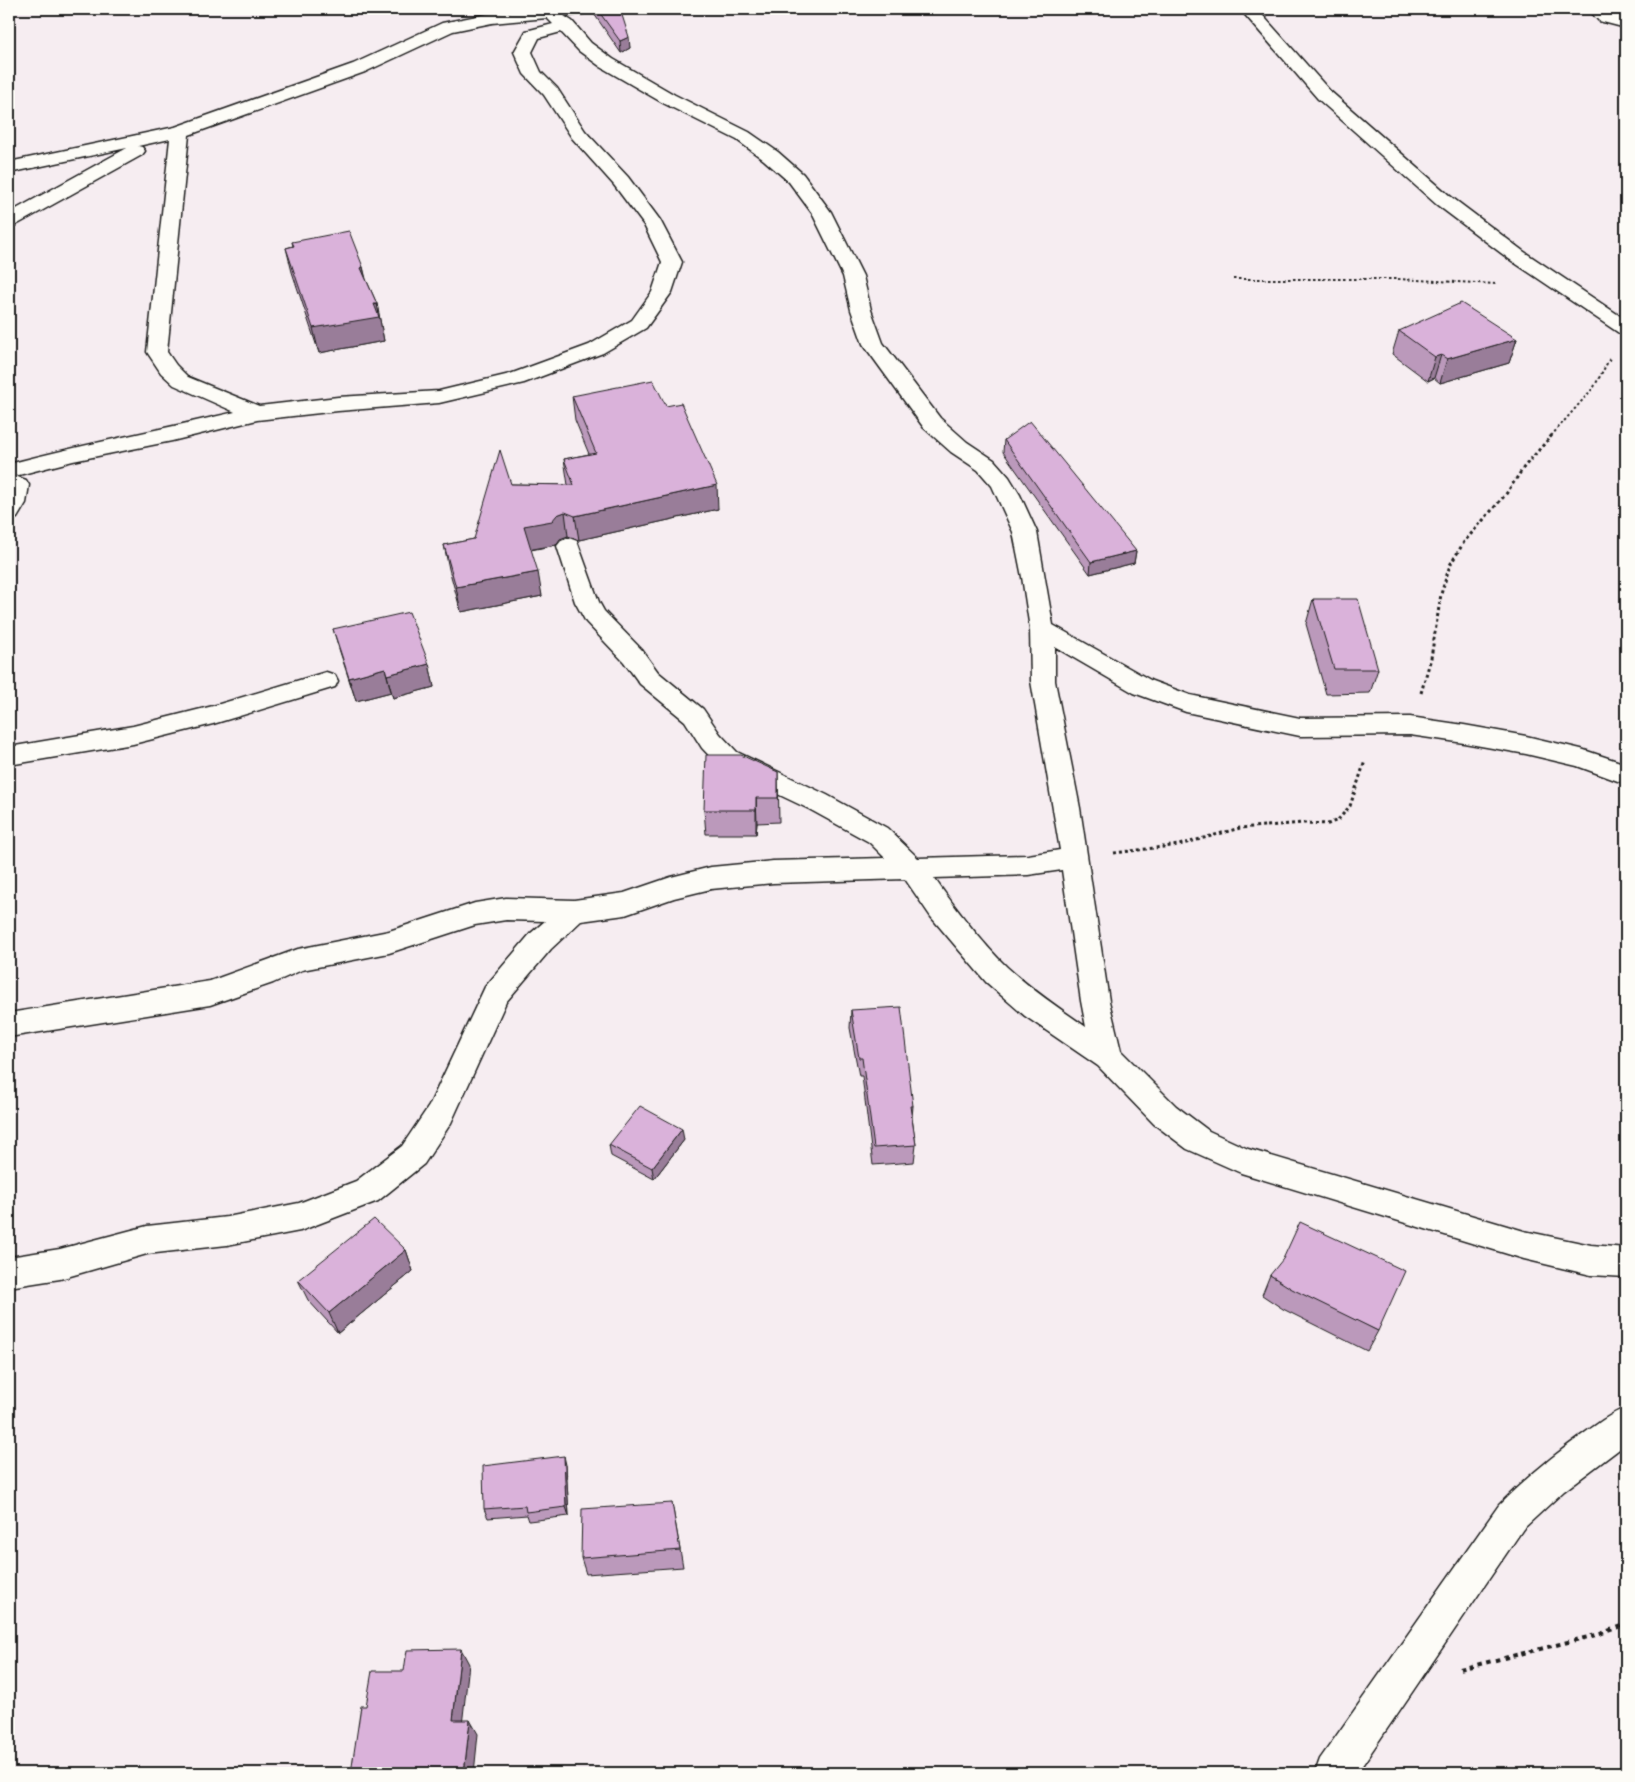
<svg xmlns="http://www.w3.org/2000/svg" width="1635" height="1782" viewBox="0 0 1635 1782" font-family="Kalam,sans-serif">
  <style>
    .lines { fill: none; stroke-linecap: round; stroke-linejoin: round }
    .street-casing { stroke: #1c1c1c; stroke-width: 3 }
    .path-far2 { stroke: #1c1c1c; stroke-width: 2; stroke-dasharray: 2.5 2.5; stroke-linecap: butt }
    .path-far1 { stroke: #1c1c1c; stroke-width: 3; stroke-dasharray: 3 3; stroke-linecap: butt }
    .path { stroke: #1c1c1c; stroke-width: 4; stroke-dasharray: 4.5 4.5; stroke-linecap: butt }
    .street { fill: #fdfcf7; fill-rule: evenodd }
    .wall { fill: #b9b; stroke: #1c1c1c }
    .shaded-wall { fill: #997d99; stroke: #1c1c1c }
    .building { fill: #dab2da; stroke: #1c1c1c }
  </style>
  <rect width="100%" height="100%" fill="#f6edf1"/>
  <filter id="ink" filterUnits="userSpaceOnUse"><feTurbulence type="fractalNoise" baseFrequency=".02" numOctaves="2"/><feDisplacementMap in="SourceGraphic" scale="10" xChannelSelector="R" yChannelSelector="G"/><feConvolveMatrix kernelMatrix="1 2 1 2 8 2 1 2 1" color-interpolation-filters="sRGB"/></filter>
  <g filter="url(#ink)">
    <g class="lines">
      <defs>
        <g id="street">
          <path d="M 535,9 L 591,9 L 589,13 L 564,16 L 572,21 L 591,43 L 613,59 L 675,95 L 749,132 L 778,152 L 803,174 L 831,212 L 863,276 L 871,310 L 883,343 L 940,418 L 967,442 L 994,460 L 1009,477 L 1020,495 L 1037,532 L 1053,625 L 1152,681 L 1190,695 L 1300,718 L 1410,717 L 1464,725 L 1526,736 L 1581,749 L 1626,764 L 1626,784 L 1577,766 L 1526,754 L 1464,743 L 1410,735 L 1300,736 L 1186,712 L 1134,693 L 1055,647 L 1055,681 L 1080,808 L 1109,1001 L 1121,1051 L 1176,1106 L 1209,1131 L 1248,1149 L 1524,1231 L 1591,1245 L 1626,1248 L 1626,1277 L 1591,1275 L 1524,1259 L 1241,1173 L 1187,1149 L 1154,1124 L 1098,1066 L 1025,1016 L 986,982 L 931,917 L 905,879 L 773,883 L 711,889 L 674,898 L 625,915 L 581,921 L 551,949 L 506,1002 L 451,1123 L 424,1164 L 378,1201 L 300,1231 L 227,1245 L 147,1254 L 60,1279 L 9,1287 L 9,1257 L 60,1249 L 147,1226 L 227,1217 L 299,1203 L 356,1181 L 402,1146 L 429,1106 L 485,987 L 531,933 L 545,921 L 506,920 L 475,925 L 389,953 L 302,970 L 273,983 L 210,1005 L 9,1037 L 9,1013 L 210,981 L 298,949 L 389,931 L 475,903 L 506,898 L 574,900 L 624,893 L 671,877 L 711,867 L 773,861 L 885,858 L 869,842 L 809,809 L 719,766 L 702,748 L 685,721 L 640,684 L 624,662 L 586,622 L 575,602 L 557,546 L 561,541 L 569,538 L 577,541 L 599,602 L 604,611 L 642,650 L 658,672 L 703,709 L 720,734 L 737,752 L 827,795 L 887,828 L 918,858 L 1028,855 L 1060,850 L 1031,681 L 1030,629 L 1022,577 L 1013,532 L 992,486 L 978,470 L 951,452 L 924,428 L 863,344 L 851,310 L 843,276 L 812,213 L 789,182 L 764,160 L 737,140 L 663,103 L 601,67 L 579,51 L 561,32 L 539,38 L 532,52 L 541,72 L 557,88 L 585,131 L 628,177 L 660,220 L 682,262 L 672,292 L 646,328 L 603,353 L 524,383 L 439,403 L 338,411 L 257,420 L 172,441 L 73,461 L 15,476 L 26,480 L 29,485 L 26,503 L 17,518 L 9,520 L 9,464 C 84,444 160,430 235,412 L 174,385 L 161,373 L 147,352 L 170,139 L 138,146 L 142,147 L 145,151 L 142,155 L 16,225 L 9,227 L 9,213 L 127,148 L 9,173 L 9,162 L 175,127 L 353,64 L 442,23 L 492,13 ZM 547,18 L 553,24 L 526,31 L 514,52 L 524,74 L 544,95 L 572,138 L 614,185 L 644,225 L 662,262 L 652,292 L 632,320 L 589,345 L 510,374 L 439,391 L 338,397 L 259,406 L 188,377 L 176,365 L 167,352 L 189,135 L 365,72 L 453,31 L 492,23 ZM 1062,870 L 1081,1001 L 1086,1027 C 1059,1008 1032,990 1007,967 C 982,943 954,906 934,878 L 1028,875 Z"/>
          <path d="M 1240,9 L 1257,9 L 1330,91 L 1450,196 L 1523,251 L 1626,320 L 1626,335 L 1619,333 L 1509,259 L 1436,204 L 1318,99 Z"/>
          <path d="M 1588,9 L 1606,9 L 1611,13 L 1626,18 L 1626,28 L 1599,21 Z"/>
          <path d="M 326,672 L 335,675 L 338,681 L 335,687 L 213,724 L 133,744 L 9,765 L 9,747 L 133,726 L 213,706 Z"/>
          <path d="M 1626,1408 L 1626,1444 L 1564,1491 L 1523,1529 L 1357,1773 L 1315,1773 L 1320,1759 L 1499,1505 C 1526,1478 1555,1454 1586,1432 C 1599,1423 1611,1413 1626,1408 Z"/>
        </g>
      </defs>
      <use href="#street" class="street-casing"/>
      <g class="path-far2">
        <path d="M 1233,279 L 1398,279 L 1497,284"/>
        <path d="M 1551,436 L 1594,387 L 1610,358"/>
      </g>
      <g class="path-far1">
        <path d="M 1421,693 L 1431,658 L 1441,594 L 1450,565 L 1464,542 L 1506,494 L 1524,467 L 1552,435"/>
        <path d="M 1114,853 L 1179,845 L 1240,828 L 1304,823 L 1328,824 L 1338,820 L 1350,806 L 1365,761"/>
      </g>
      <path class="path" d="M 1460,1669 L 1600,1634 L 1626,1624"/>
      <use href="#street" class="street"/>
    </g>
    <g class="wall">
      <path d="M 592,9 L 620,9 L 630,48 L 621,53 L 592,11 Z"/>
      <path d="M 292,242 L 363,267 L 366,279 L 377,304 L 384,341 L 319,353 L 292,272 L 286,248 L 293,246 Z"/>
      <path d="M 1399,331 L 1517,339 L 1509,363 L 1440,383 L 1434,378 L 1428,381 L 1392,354 Z"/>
      <path d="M 572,396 L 666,406 L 718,509 L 579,540 L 568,536 L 560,539 L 556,545 L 531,550 L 542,596 L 461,612 L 449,569 L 444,545 L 474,539 L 511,484 L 568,485 L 564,459 L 589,454 L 575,420 Z"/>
      <path d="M 1004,440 L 1136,551 L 1134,563 L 1090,574 L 1003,452 Z"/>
      <path d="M 1313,599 L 1378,669 L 1370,693 L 1326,694 L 1306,624 Z"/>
      <path d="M 333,629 L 429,664 L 434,687 L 393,698 L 391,692 L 356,701 L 340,652 Z"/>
      <path d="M 778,772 L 779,822 L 757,823 L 756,834 L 706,834 L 704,810 Z"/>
      <path d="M 851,1010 L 913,1106 L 912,1118 L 916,1145 L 914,1162 L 873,1165 L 862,1076 L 859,1076 L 850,1028 Z"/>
      <path d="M 684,1140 L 654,1179 L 611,1156 L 609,1145 Z"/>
      <path d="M 406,1250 L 413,1271 L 338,1333 L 308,1300 L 298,1280 Z"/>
      <path d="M 1270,1275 L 1378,1331 L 1367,1351 L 1283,1309 L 1262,1295 Z"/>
      <path d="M 566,1465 L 569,1516 L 529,1521 L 527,1515 L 488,1518 L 484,1509 Z"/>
      <path d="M 672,1503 L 683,1567 L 586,1574 L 581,1558 Z"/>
    </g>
    <g class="shaded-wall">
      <path d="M 629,37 L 630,48 L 621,53 L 620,41 Z"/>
      <path d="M 363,267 L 368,291 L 361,268 Z"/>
      <path d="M 377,304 L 384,341 L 319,353 L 313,328 Z"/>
      <path d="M 1517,339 L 1509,363 L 1440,383 L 1447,359 Z"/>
      <path d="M 1441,355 L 1434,378 L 1428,381 L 1435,357 Z"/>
      <path d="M 717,485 L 718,509 L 579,540 L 575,516 Z"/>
      <path d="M 565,512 L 568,536 L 560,539 L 556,545 L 528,550 L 524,526 Z"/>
      <path d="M 1136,551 L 1134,563 L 1090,574 L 1091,562 Z"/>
      <path d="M 538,572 L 542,596 L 461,612 L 456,587 Z"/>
      <path d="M 429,664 L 434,687 L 393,698 L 387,675 Z"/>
      <path d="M 385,668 L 391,692 L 356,701 L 349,678 Z"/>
      <path d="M 756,798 L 757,823 L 756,834 Z"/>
      <path d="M 682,1129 L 684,1140 L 654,1179 L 652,1168 Z"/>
      <path d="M 406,1250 L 413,1271 L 338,1333 L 329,1313 Z"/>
      <path d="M 564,1456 L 566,1465 L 569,1516 L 566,1507 Z"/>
      <path d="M 461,1649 L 469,1664 L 461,1734 L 453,1720 Z"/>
      <path d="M 470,1720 L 478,1734 L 474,1773 L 464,1773 Z"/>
    </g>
    <g class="building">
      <path d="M 597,9 L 620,9 L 629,37 L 620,41 Z"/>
      <path d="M 349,231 L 363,267 L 361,268 L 377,304 L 374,304 L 379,317 L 313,328 L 286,248 L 294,246 L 292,242 Z"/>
      <path d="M 1461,303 L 1517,339 L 1447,359 L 1441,355 L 1435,357 L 1399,331 Z"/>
      <path d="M 653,380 L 666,406 L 681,403 L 717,485 L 575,516 L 565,512 L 557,515 L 552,521 L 524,526 L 538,572 L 456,587 L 444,545 L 474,539 L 500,450 L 511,484 L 574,485 L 564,459 L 596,453 L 572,396 Z"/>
      <path d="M 1030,421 L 1136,551 L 1091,562 L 1004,440 Z"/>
      <path d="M 1313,599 L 1358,599 L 1378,669 L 1334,669 Z"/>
      <path d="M 409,612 L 429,664 L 387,675 L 385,668 L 349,678 L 333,629 Z"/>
      <path d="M 706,755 L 741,755 L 778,772 L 778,798 L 756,798 L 756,810 L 704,810 Z"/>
      <path d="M 901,1007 L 913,1106 L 910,1106 L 916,1145 L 874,1148 L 862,1058 L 859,1058 L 851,1010 Z"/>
      <path d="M 640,1106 L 682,1129 L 652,1168 L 609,1145 Z"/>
      <path d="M 374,1219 L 406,1250 L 329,1313 L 298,1280 Z"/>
      <path d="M 1300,1222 L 1405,1271 L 1378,1331 L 1292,1289 L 1270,1275 L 1283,1259 Z"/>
      <path d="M 564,1456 L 566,1507 L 526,1512 L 525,1506 L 484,1509 L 483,1466 Z"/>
      <path d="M 672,1503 L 680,1550 L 581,1558 L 582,1509 Z"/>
      <path d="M 461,1649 L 453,1720 L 470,1720 L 464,1773 L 351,1773 L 361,1706 L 366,1706 L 372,1671 L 404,1671 L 407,1650 Z"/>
    </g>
  </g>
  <rect width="1635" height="1782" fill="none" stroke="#fdfcf7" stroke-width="30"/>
  <rect x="15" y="15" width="1605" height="1752" fill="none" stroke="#1c1c1c" stroke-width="2" filter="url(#ink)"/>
</svg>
